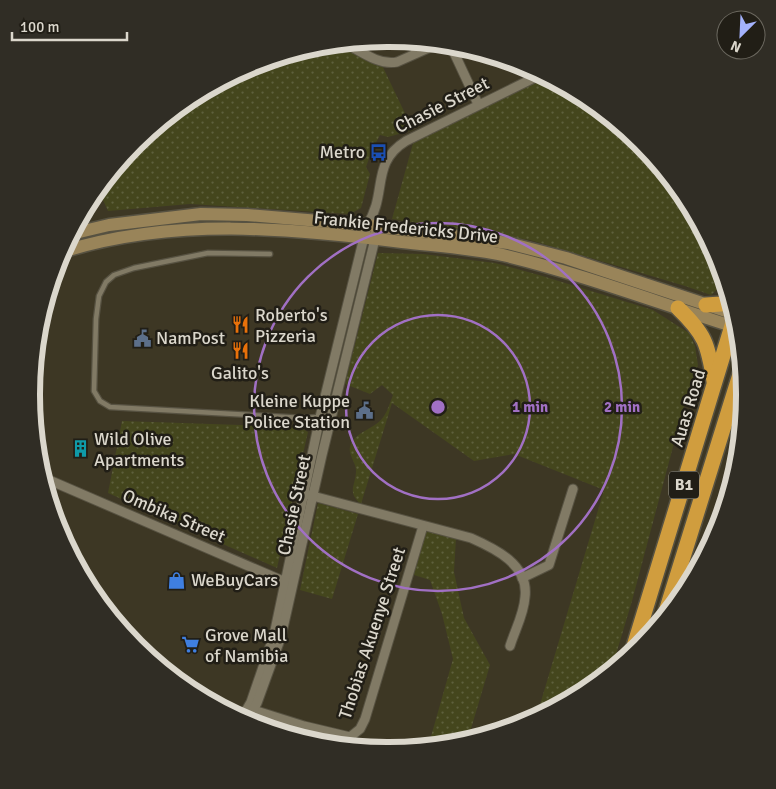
<svg xmlns="http://www.w3.org/2000/svg" width="776" height="789" viewBox="0 0 776 789" font-family="Signika,sans-serif">
  <style>
    .grass { fill: url(#grass-dots) }
    .lines { fill: none; stroke-linecap: round; stroke-linejoin: round }
    .lane-casing { stroke: #575242; stroke-width: 7 }
    .street-casing { stroke: #575242; stroke-width: 11 }
    .secondary-casing { stroke: #575242; stroke-width: 15 }
    .highway-casing { stroke: #575242; stroke-width: 18 }
    .lane { stroke: #817a65; stroke-width: 4.5 }
    .street { stroke: #817a65; stroke-width: 9 }
    .secondary { stroke: #998459; stroke-width: 12 }
    .highway { stroke: #d09d3e; stroke-width: 15 }
    .ring { fill: none; stroke: #a170c4; stroke-width: 2.5 }
    .labels { text-anchor: middle; dominant-baseline: central; stroke-width: 5; stroke-linejoin: round; paint-order: stroke }
    .shield { fill: #211e16; stroke: #a3a095; stroke-width: 1 }
    .shield-label { font-size: 16px; font-weight: bold; fill: #dbd7cc }
    .street-label { font-size: 18px; fill: #dbd7cc; stroke: #211e16 }
    .poi-label { font-size: 18px; fill: #dbd7cc; stroke: #211e16; text-anchor: start }
    .rim { fill: none; stroke: #dbd7cc; stroke-width: 6 }
    .centre { fill: #a170c4; stroke: #211e16; stroke-width: 2.5 }
    .ring-label { font-size: 15px; text-anchor: middle; font-weight: bold; fill: #a170c4; stroke: #211e16; stroke-width: 5; stroke-linejoin: round; paint-order: stroke }
  </style>
  <defs>
    <pattern id="grass-dots" width="8" height="8" patternUnits="userSpaceOnUse" patternTransform="scale(1.25)"><rect width="8" height="8" fill="#44461d"/><path d="M2 2h.1M6 6h.1" fill="none" stroke="#5e603d" stroke-width="1.8" stroke-linecap="round"/></pattern>
  </defs>
  <rect width="100%" height="100%" fill="#3d3724"/>
  <g class="grass">
    <path d="M 343,42 L 380,61 L 413,130 L 388,137 L 380,135 L 372,150 L 366,167 L 370,174 L 361,208 L 350,214 L 190,204 L 108,211 L 98,189 C 110,173 122,155 137,141 C 193,88 266,50 343,42 Z"/>
    <path d="M 542,74 L 586,98 L 640,142 L 685,197 L 718,258 L 725,282 L 711,295 L 685,286 L 530,240 L 392,219 L 415,136 Z"/>
    <path d="M 378,253 L 423,254 L 495,263 L 539,275 L 653,310 L 689,333 L 695,346 L 698,365 L 686,398 L 632,601 L 611,671 L 586,691 L 536,718 L 604,490 L 514,454 L 474,461 L 392,403 L 361,504 C 347,492 355,487 356,472 C 357,464 348,455 350,447 C 353,432 376,429 384,416 C 388,410 390,402 393,395 L 382,385 L 370,394 L 345,384 Z"/>
    <path d="M 122,421 L 299,427 L 308,432 L 277,568 L 108,493 Z"/>
    <path d="M 318,503 L 358,514 L 332,599 L 300,590 Z"/>
    <path d="M 426,531 L 456,538 L 454,572 L 464,618 L 490,665 L 467,742 L 457,744 L 428,747 L 453,659 L 442,614 L 430,580 L 411,574 Z"/>
  </g>
  <g class="lines">
    <defs>
      <g id="lane">
        <path d="M 409,40 L 415,54"/>
        <path d="M 357,41 L 363,51"/>
        <path d="M 270,254 L 208,253 L 134,268 L 114,275 L 106,282 L 99,296 L 96,319 L 94,391 L 100,401 L 110,407 L 304,418 L 320,417"/>
        <path d="M 98,601 L 100,600"/>
        <path d="M 315,731 L 320,737 L 322,745"/>
        <path d="M 350,737 L 356,748"/>
        <path d="M 300,739 L 304,726"/>
      </g>
      <g id="street">
        <path d="M 343,42 C 359,50 379,66 397,62 L 440,43"/>
        <path d="M 450,44 L 478,104"/>
        <path d="M 42,477 L 290,584"/>
        <path d="M 309,495 L 471,538 C 496,549 529,565 525,597 C 524,614 515,630 510,646"/>
        <path d="M 522,578 L 549,565 L 573,489"/>
        <path d="M 250,709 L 304,726 L 350,737 L 360,729 L 365,719 L 423,526"/>
        <path d="M 241,719 L 251,702 L 274,635 L 320,417 L 367,225 C 388,194 370,163 406,141 L 542,74"/>
        <path d="M 247,722 L 257,703 L 281,637 L 322,455 L 375,239 L 376,226 L 375,220"/>
      </g>
      <g id="secondary">
        <path d="M 71,234 L 109,225 L 201,214 L 247,215 L 367,225 L 508,243 L 566,258 L 735,314"/>
        <path d="M 62,252 C 174,217 288,228 402,242 C 437,246 473,248 507,256 C 585,275 661,304 738,328"/>
      </g>
      <g id="highway">
        <path d="M 706,305 L 721,304 L 730,299"/>
        <path d="M 678,308 C 705,334 708,344 714,381"/>
        <path d="M 664,618 L 742,368"/>
        <path d="M 632,653 L 735,316"/>
      </g>
    </defs>
    <use href="#lane" class="lane-casing"/>
    <use href="#street" class="street-casing"/>
    <use href="#secondary" class="secondary-casing"/>
    <use href="#highway" class="highway-casing"/>
    <use href="#lane" class="lane"/>
    <use href="#street" class="street"/>
    <use href="#secondary" class="secondary"/>
    <use href="#highway" class="highway"/>
  </g>
  <g class="ring">
    <circle cx="438" cy="407" r="92"/>
    <circle cx="438" cy="407" r="184"/>
  </g>
  <defs>
    <symbol id="bus-bare" viewBox="-9 -9 18 18"><path d="M-5-6H5V4H4V6H2V4H-2V6H-4V4H-5ZM-3.5-4V0h7V-4ZM-3.5 1.2v1.5H-2V1.2ZM2 1.2v1.5H3.5V1.2Z" fill="#1a4fb4" stroke="#211e16" stroke-width="2.5" paint-order="stroke"/></symbol>
    <symbol id="restaurant-bare" viewBox="-9 -9 18 18"><path d="M-5-6h1v4h1v-4h1v4h1v-4h1v5L-1.5 .5V6h-2V.5L-5-1ZM5-6V6H3V1.5H1.5Q1.5-4 5-6Z" fill="#e8710a" stroke="#211e16" stroke-width="2.5" paint-order="stroke"/></symbol>
    <symbol id="civic-bare" viewBox="-9 -9 18 18"><path d="M-.6-6.5H3V-4.5H.6V-3L4-1V1h2V6H-6V1h2V-1L-.6-3ZM-1.2 2.5V6h2.4V2.5Z" fill="#5c6f8a" stroke="#211e16" stroke-width="2.5" paint-order="stroke"/></symbol>
    <symbol id="building-bare" viewBox="-9 -9 18 18"><path d="M-4-6H4V6H1V3H-1V6H-4ZM-2.5-4.3h1.7v1.8h-1.7ZM.8-4.3h1.7v1.8H.8ZM-2.5-1h1.7V.8h-1.7ZM.8-1h1.7V.8H.8Z" fill="#0f9aa8" stroke="#211e16" stroke-width="2.5" paint-order="stroke"/></symbol>
    <symbol id="shop-bare" viewBox="-9 -9 18 18"><path d="M-5-2.5h2.3a2.7 3.5 0 0 1 5.4 0H5L5.5 6h-11ZM-1.5-2.5h3a1.5 2.3 0 0 0-3 0Z" fill="#3f7fe0" stroke="#211e16" stroke-width="2.5" paint-order="stroke"/></symbol>
    <symbol id="supermarket-bare" viewBox="-9 -9 18 18"><path d="M-6-5.5h2.5l.6 2H6L4.5 2H-2.5L-4.4-4H-6ZM-1.5 3.2a1.3 1.3 0 1 0 .1 0ZM3 3.2a1.3 1.3 0 1 0 .1 0Z" fill="#3f7fe0" stroke="#211e16" stroke-width="2.5" paint-order="stroke"/></symbol>
  </defs>
  <g fill-rule="evenodd">
    <use href="#bus-bare" x="366" y="140" width="25" height="25"/>
    <use href="#restaurant-bare" x="228" y="312" width="25" height="25"/>
    <use href="#civic-bare" x="130" y="326" width="25" height="25"/>
    <use href="#restaurant-bare" x="228" y="338" width="25" height="25"/>
    <use href="#civic-bare" x="352" y="398" width="25" height="25"/>
    <use href="#building-bare" x="68" y="436" width="25" height="25"/>
    <use href="#shop-bare" x="164" y="568" width="25" height="25"/>
    <use href="#supermarket-bare" x="178" y="632" width="25" height="25"/>
  </g>
  <g class="labels">
    <rect class="shield" x="669" y="471.5" width="30" height="27" rx="4"/>
    <g class="shield-label">
      <text x="684" y="485">B1</text>
    </g>
    <g class="street-label">
      <text transform="translate(442 105) rotate(-27)">Chasie Street</text>
      <text transform="translate(406 227) rotate(6)">Frankie Fredericks Drive</text>
      <text transform="translate(688 408) rotate(-73)">Auas Road</text>
      <text transform="translate(294 505) rotate(-78)">Chasie Street</text>
      <text transform="translate(174 516) rotate(23)">Ombika Street</text>
      <text transform="translate(372 633) rotate(-72)">Thobias Akuenye Street</text>
    </g>
    <g class="poi-label">
      <text x="365" y="152" text-anchor="end">Metro</text>
      <text x="255" y="315">Roberto's<tspan x="255" dy="21">Pizzeria</tspan></text>
      <text x="156" y="338">NamPost</text>
      <text x="240" y="373" text-anchor="middle">Galito's</text>
      <text x="350" y="401" text-anchor="end">Kleine Kuppe<tspan x="350" dy="21">Police Station</tspan></text>
      <text x="94" y="439">Wild Olive<tspan x="94" dy="21">Apartments</tspan></text>
      <text x="191" y="580">WeBuyCars</text>
      <text x="205" y="635">Grove Mall<tspan x="205" dy="21">of Namibia</tspan></text>
    </g>
  </g>
  <path d="M0 0H776V789H0ZM387 47H389A347 347 0 0 1 736 394V395A347 347 0 0 1 389 742H387A347 347 0 0 1 40 395V394A347 347 0 0 1 387 47Z" fill="#302d25" fill-rule="evenodd"/>
  <path class="rim" d="M387 47H389A347 347 0 0 1 736 394V395A347 347 0 0 1 389 742H387A347 347 0 0 1 40 395V394A347 347 0 0 1 387 47Z"/>
  <circle cx="438" cy="407" r="8" class="centre"/>
  <g class="ring-label">
    <text x="530" y="412">1 min</text>
    <text x="622" y="412">2 min</text>
  </g>
  <g transform="translate(741 35) rotate(204)"><circle r="24" fill="#211e16" stroke="#6b685f"/>
  <path d="M0-4L9 19L0 12L-9 19Z" fill="#a4b2fc"/>
  <text y="-8" font-size="14" font-weight="bold" text-anchor="middle" fill="#dbd7cc">N</text>
  </g>
  <path d="M12 32v8h115v-8" fill="none" stroke="#dbd7cc" stroke-width="2.5"/>
  <text x="20" y="32" font-size="15" fill="#dbd7cc" stroke="#211e16" stroke-width="4" paint-order="stroke">100 m</text>
</svg>
